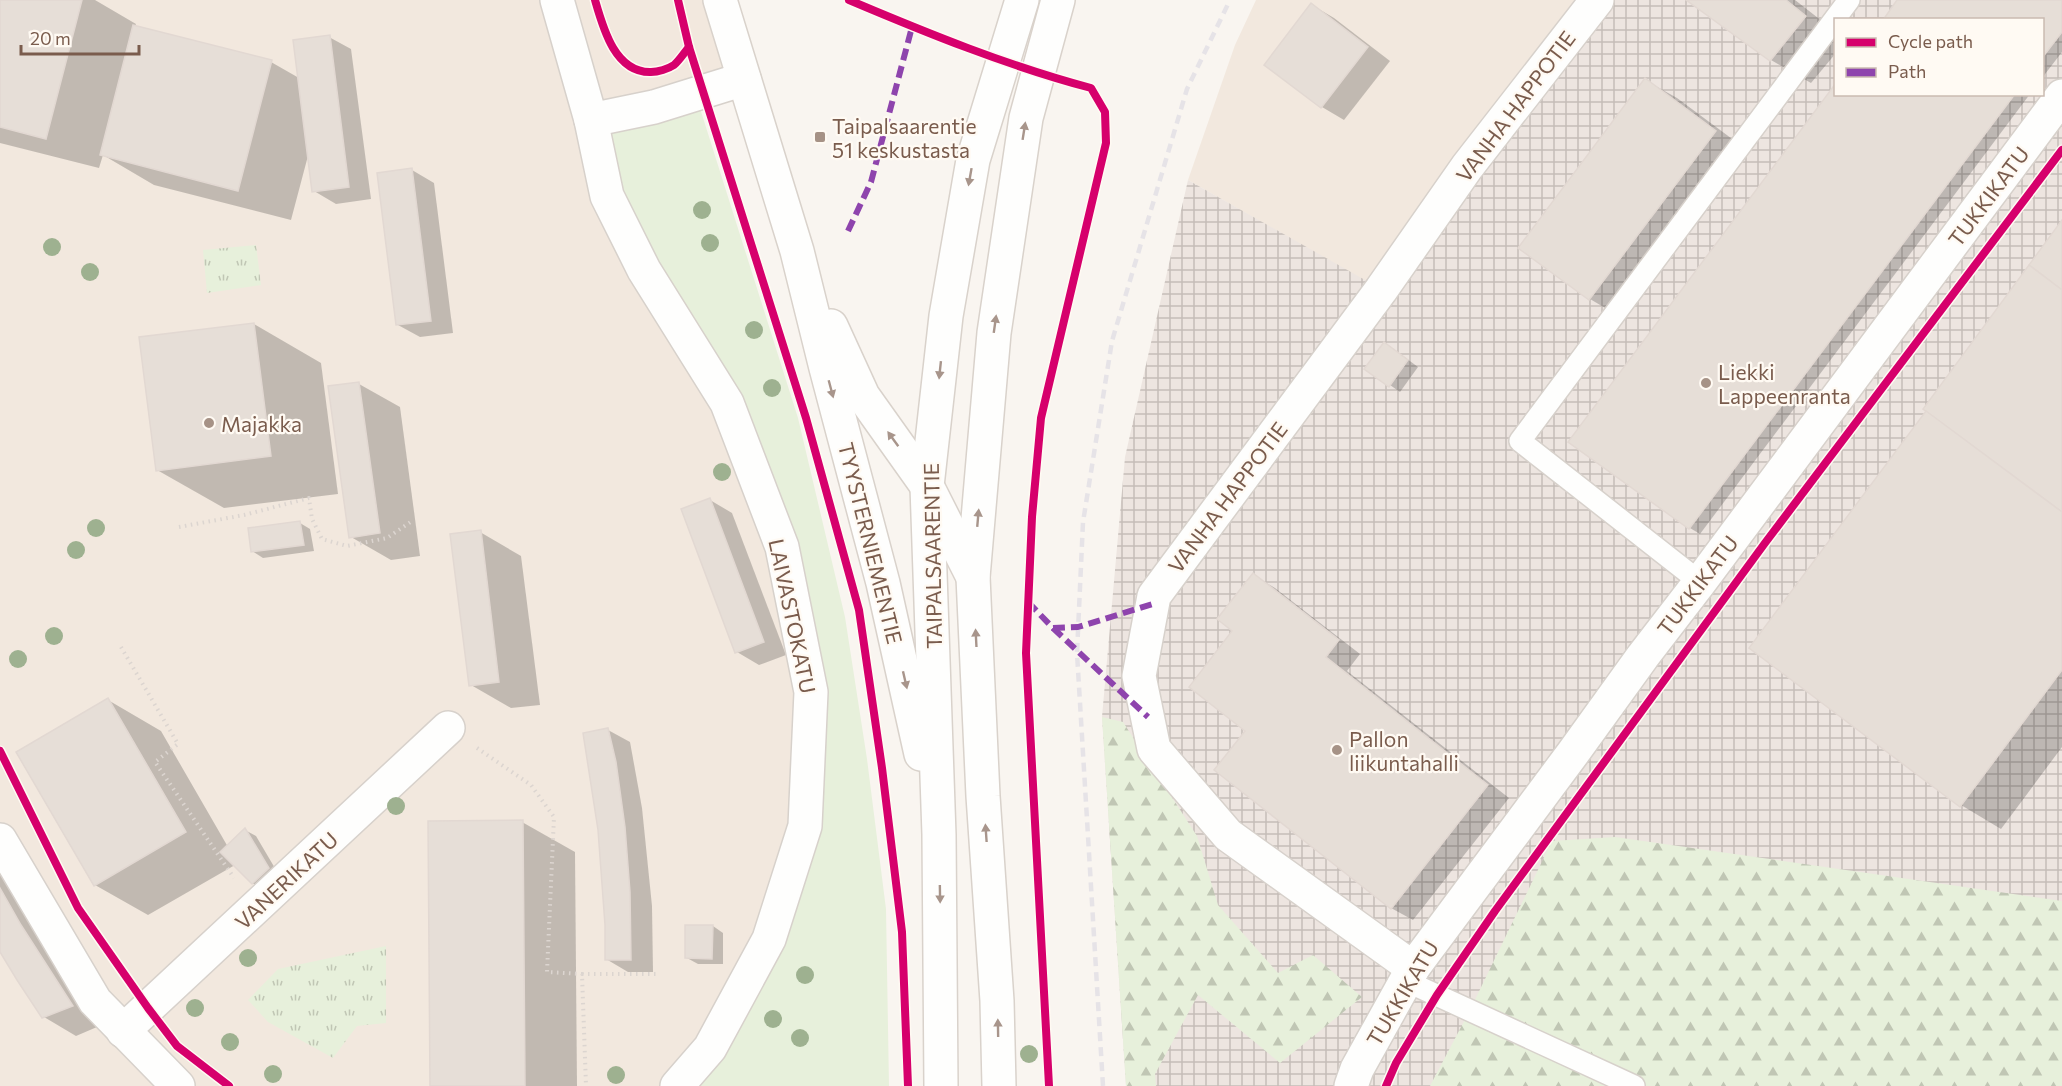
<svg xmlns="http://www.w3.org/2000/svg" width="2062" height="1086" viewBox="0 0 2062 1086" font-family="Commissioner,sans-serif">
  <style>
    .residential { fill: #f2e8de }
    .industrial { fill: url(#industrial-grid); fill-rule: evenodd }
    .green { fill: #e7f0db }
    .forest { fill: url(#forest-firs) }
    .park { fill: url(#park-tufts) }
    .shadow { fill: #0003 }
    .building { fill: #e6ded7; stroke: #e2d8d2; stroke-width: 1.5 }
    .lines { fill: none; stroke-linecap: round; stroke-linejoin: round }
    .lane-casing { stroke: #d7d1cb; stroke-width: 24 }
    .street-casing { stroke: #d7d1cb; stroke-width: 36 }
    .secondary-casing { stroke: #d9d2cb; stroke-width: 36 }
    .path { stroke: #dcd5d0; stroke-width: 4; stroke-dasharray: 1.5 4.5; stroke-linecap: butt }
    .lane { stroke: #fefefd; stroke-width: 21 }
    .street { stroke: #fefefd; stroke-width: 33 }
    .secondary { stroke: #fefefd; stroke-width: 33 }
    .rail { stroke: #e6e3e7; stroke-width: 4.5; stroke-dasharray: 9 6; stroke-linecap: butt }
    .quiet { stroke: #8e44ad; stroke-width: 6; stroke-dasharray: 12 6; stroke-linecap: butt }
    .cycleway-casing { stroke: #fffaf3; stroke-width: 11 }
    .cycleway { stroke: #d6006c; stroke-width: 8 }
    .tree { fill: #9eb190 }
    .oneway { fill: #a8958b }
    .poi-dot { fill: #a69286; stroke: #fffaf3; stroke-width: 2 }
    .labels { text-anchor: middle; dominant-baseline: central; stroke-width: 4.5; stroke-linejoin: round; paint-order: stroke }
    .street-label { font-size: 21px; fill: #7a5c4d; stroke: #fffaf3 }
    .poi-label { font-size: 21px; fill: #7a5c4d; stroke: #fffaf3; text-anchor: start }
  </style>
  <defs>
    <pattern id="industrial-grid" width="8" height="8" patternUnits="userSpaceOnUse" patternTransform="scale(1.5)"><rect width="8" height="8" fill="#ede5e0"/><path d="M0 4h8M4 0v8" fill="none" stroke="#c5bdb8"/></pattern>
    <pattern id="forest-firs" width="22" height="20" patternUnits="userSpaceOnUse" patternTransform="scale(1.5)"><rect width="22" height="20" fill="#e7f0db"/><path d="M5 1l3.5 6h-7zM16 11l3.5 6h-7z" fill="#c0c6b4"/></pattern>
    <pattern id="park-tufts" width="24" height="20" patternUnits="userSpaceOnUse" patternTransform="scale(1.5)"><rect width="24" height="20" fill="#e7f0db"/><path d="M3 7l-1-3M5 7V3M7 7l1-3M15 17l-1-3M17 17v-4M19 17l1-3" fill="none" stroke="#c0c6b4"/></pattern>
  </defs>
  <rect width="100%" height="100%" fill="#f9f5f0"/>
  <g class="residential">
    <path d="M 0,0 L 720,0 L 744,79 L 698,102 L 790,542 L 816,823 L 689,1086 L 0,1086 Z"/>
    <path d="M 1256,0 L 1597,0 L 1381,290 L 1188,180 L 1235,45 Z"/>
  </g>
  <path class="industrial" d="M 1597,0 L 2062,0 L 2062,1086 L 1126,1086 L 1102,717 L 1125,457 L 1188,180 L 1381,289 ZM 1836,20 L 2042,20 L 2042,94 L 1836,94 Z"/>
  <path class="green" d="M 698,102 L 798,418 L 845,617 L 867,759 L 886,909 L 889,1086 L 689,1086 L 816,823 L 790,542 L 615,192 L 599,125 Z"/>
  <g class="forest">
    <path d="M 1102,717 L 1123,722 L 1197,836 L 1218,905 L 1278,973 L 1313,955 L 1362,997 L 1280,1063 L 1198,995 L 1155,1074 L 1156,1086 L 1126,1086 Z"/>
    <path d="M 1615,837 L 2062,901 L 2062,1086 L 1430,1086 L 1470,1010 L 1552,841 Z"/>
  </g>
  <g class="park">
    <path d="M 256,245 L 261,285 L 207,293 L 203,250 Z"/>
    <path d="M 386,946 L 386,1023 L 357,1026 L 333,1058 L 268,1022 L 248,1000 L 278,969 Z"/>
  </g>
  <g class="shadow">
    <path d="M 0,0 L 95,0 L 136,24 L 135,27 L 271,62 L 299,78 L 329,37 L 351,49 L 371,199 L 336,204 L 314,191 L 309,152 L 291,220 L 154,185 L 103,155 L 99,168 L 0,143 Z"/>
    <path d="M 1689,0 L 1795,0 L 1836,32 L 1836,53 L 1811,83 L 1771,60 Z"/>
    <path d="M 1899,0 L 2062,0 L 2062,52 L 2042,78 L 2042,20 Z"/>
    <path d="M 1312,5 L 1334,18 L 1390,61 L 1344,120 L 1322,107 L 1266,64 Z"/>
    <path d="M 1645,80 L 1677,98 L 1747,150 L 1622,318 L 1590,299 L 1520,247 Z"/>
    <path d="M 1836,94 L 2030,94 L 1700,534 L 1690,528 Z"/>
    <path d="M 412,170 L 434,183 L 453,333 L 420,337 L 398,325 Z"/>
    <path d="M 2062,223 L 2062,747 L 2001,829 L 1961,805 L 1928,411 Z"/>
    <path d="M 254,324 L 321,363 L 338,494 L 224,508 L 157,470 Z"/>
    <path d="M 1395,350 L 1418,367 L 1400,392 L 1390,385 Z"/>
    <path d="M 359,384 L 400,407 L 420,556 L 391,560 L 351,537 Z"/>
    <path d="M 710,500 L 732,513 L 786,655 L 759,665 L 737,652 Z"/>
    <path d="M 300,523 L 310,529 L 314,551 L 263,558 L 252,551 Z"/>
    <path d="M 480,532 L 521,556 L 540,705 L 511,708 L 471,685 Z"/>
    <path d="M 1253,575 L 1275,588 L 1360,654 L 1347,671 L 1509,798 L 1413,920 L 1391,908 L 1248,730 L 1234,631 Z"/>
    <path d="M 108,700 L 161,731 L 228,847 L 245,830 L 256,836 L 279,875 L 263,889 L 252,883 L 235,865 L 148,915 L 95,885 Z"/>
    <path d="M 608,730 L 630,742 L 642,808 L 652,906 L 653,972 L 628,972 L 606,959 Z"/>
    <path d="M 522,822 L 575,852 L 577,1086 L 432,1086 Z"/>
    <path d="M 0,845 L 104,1024 L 76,1036 L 44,1017 L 0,947 Z"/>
    <path d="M 713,926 L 723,933 L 723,964 L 698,964 L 687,958 Z"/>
  </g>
  <g class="building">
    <path d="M 0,0 L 82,0 L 46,139 L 0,127 Z"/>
    <path d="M 1686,0 L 1786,0 L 1806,16 L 1770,61 Z"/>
    <path d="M 1897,0 L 2062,0 L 2062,32 L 2042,58 L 2042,20 L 1883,20 Z"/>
    <path d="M 1311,3 L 1368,47 L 1321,108 L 1264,65 Z"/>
    <path d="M 133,25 L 272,60 L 238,191 L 100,155 Z"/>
    <path d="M 330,35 L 349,187 L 312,192 L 293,40 Z"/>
    <path d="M 1645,78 L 1716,131 L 1589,300 L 1518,248 Z"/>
    <path d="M 1836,83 L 1836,94 L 2015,94 L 1689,529 L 1568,442 Z"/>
    <path d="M 412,168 L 431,321 L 396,325 L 377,173 Z"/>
    <path d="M 2062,220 L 2062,290 L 2029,265 Z"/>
    <path d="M 2029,265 L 2062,290 L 2062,512 L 1923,409 Z"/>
    <path d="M 254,323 L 271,456 L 156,471 L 139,337 Z"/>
    <path d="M 1384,342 L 1408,360 L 1389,387 L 1364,369 Z"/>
    <path d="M 359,382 L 380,533 L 349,538 L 328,386 Z"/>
    <path d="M 1926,411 L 2062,512 L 2062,670 L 1960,807 L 1749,648 Z"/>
    <path d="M 710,498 L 764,642 L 735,653 L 681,509 Z"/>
    <path d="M 300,521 L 304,545 L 251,552 L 248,528 Z"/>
    <path d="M 481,530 L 499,682 L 469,686 L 450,534 Z"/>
    <path d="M 1253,573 L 1339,640 L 1326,657 L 1488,785 L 1391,909 L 1214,770 L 1245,731 L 1189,687 L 1232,631 L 1217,619 Z"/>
    <path d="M 108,698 L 186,832 L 94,886 L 16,752 Z"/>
    <path d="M 608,728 L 616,762 L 625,827 L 630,892 L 631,960 L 605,960 L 605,925 L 598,830 L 583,733 Z"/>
    <path d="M 523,820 L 525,1086 L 430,1086 L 428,821 Z"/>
    <path d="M 245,828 L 269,868 L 252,884 L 220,852 Z"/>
    <path d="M 0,888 L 21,925 L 73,1006 L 42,1018 L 17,980 L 0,952 Z"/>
    <path d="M 685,925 L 713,925 L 712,959 L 685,958 Z"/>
  </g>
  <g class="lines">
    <defs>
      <g id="lane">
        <path d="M 1700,582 L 1520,441 L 1849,0"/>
        <path d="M 1406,981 L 1634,1086"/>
      </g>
      <g id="street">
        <path d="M 557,0 L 591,120 L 654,107 L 744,79"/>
        <path d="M 591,120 L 607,196 L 644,270 L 727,403 L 782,547 L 811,692 L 805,826 L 769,939 L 710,1048 L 677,1086"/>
        <path d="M 0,840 L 95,1001 L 178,1086"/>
        <path d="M 1413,968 L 1228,835 L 1154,749 L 1139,676 L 1154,596 L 1381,290 L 1467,167 L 1597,0"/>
        <path d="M 123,1031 L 448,728"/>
        <path d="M 1351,1086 L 1357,1069 L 1413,968 L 1573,753 L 1643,656 L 1700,582 L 2062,96"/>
      </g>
      <g id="secondary">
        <path d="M 720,0 L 797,251 L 826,368 L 883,583 L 921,754"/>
        <path d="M 831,326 L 863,396 L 927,486 L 973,577"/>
        <path d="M 941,1086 L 939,835 L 927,486 L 946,316 L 973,160 L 1022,0"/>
        <path d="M 999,1086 L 997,1001 L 983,796 L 973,577 L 994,333 L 1026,118 L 1058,0"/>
      </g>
    </defs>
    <use href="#lane" class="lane-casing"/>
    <use href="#street" class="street-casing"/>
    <use href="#secondary" class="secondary-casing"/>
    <g class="path">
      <path d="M 179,527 L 244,515 L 309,498 L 312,519 L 322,539 L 347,546 L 387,538 L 412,521"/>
      <path d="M 121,647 L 178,744 L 155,762 L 234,878"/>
      <path d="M 477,748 L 531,785 L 554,817 L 547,972 L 582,974 L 586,1086"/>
      <path d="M 582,974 L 659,974"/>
    </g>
    <use href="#lane" class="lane"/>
    <use href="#street" class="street"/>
    <use href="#secondary" class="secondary"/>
    <path class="rail" d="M 1103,1086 L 1077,653 L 1083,522 L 1112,341 L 1187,89 L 1230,0"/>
    <g class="quiet">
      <path d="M 848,231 L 871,182 L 912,27"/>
      <path d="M 1028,602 L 1053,628 L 1078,627 L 1153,604"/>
      <path d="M 1053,628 L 1148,717"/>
    </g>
    <defs>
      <g id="cycleway">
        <path d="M 595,0 C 603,28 615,73 651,72 C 658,72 668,69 674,65 C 679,61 684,53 689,47"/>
        <path d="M 678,0 L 689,47 L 806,418 L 859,610 L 882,768 L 902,932 L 908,1086"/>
        <path d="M 849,0 C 927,33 1008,66 1091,88 L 1105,112 L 1106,143 L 1041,418 L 1032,517 L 1026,653 L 1049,1086"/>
        <path d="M 0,751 L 78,908 L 148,1008 L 177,1046 L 229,1086"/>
        <path d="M 1386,1086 L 1396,1063 L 1437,995 L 1495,911 L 1765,543 L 2062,150"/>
      </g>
    </defs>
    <use href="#cycleway" class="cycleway-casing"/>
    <use href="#cycleway" class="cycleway"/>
  </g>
  <g class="tree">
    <circle cx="702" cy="210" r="9"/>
    <circle cx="710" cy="243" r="9"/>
    <circle cx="52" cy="247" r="9"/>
    <circle cx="90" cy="272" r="9"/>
    <circle cx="754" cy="330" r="9"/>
    <circle cx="772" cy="388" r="9"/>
    <circle cx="722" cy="472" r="9"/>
    <circle cx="96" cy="528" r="9"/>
    <circle cx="76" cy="550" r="9"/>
    <circle cx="54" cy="636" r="9"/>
    <circle cx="18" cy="659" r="9"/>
    <circle cx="396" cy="806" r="9"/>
    <circle cx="248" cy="958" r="9"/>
    <circle cx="805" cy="975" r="9"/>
    <circle cx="195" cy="1008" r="9"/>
    <circle cx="773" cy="1019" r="9"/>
    <circle cx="800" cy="1038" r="9"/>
    <circle cx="230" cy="1042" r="9"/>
    <circle cx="1029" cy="1054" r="9"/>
    <circle cx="273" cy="1074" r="9"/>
    <circle cx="616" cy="1075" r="9"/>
  </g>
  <defs><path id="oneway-solid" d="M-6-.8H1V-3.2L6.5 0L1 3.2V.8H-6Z" transform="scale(1.5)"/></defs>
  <g class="oneway">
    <use href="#oneway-solid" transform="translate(1024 131) rotate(-81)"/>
    <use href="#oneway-solid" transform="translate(970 177) rotate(100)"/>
    <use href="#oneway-solid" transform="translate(995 324) rotate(-82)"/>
    <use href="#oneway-solid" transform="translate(940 370) rotate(96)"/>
    <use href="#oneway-solid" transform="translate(831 389) rotate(75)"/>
    <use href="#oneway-solid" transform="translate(893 439) rotate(-126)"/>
    <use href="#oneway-solid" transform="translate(978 518) rotate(-85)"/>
    <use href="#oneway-solid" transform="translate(976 638) rotate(-93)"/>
    <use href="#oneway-solid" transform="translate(905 680) rotate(77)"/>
    <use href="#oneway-solid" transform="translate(986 833) rotate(-94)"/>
    <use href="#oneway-solid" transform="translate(940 894) rotate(89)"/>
    <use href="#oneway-solid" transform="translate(998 1028) rotate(-91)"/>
  </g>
  <g class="poi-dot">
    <rect x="814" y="131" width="12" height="12" rx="3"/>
    <circle cx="1706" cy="383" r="6"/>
    <circle cx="209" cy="423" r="6"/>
    <circle cx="1337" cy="750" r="6"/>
  </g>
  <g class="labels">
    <g class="street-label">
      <text transform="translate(1515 106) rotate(-53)">VANHA HAPPOTIE</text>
      <text transform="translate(1988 196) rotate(-53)">TUKKIKATU</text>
      <text transform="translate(1227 497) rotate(-53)">VANHA HAPPOTIE</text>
      <text transform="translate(871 543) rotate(76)">TYYSTERNIEMENTIE</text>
      <text transform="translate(932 556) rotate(-91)">TAIPALSAARENTIE</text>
      <text transform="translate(1697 585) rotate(-53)">TUKKIKATU</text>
      <text transform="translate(793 616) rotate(78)">LAIVASTOKATU</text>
      <text transform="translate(286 880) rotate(-43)">VANERIKATU</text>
      <text transform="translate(1402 993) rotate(-59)">TUKKIKATU</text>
    </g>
    <g class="poi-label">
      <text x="832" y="125">Taipalsaarentie<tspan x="832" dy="24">51 keskustasta</tspan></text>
      <text x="1718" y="371">Liekki<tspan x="1718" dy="24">Lappeenranta</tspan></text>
      <text x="221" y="423">Majakka</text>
      <text x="1349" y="738">Pallon<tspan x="1349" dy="24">liikuntahalli</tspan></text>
    </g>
  </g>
  <rect x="1834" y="18" width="210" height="78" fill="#fffaf3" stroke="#cabbb1" stroke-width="1.5"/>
  <rect x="1846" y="38" width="30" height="9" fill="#d6006c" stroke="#cabbb1" stroke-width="1.5"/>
  <text x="1888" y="48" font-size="18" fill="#7a5c4d">Cycle path</text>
  <rect x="1846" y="68" width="30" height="9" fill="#8e44ad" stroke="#cabbb1" stroke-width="1.5"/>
  <text x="1888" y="78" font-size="18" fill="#7a5c4d">Path</text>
  <path d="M21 45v9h118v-9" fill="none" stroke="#7a5c4d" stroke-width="3"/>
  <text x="30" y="45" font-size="18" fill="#7a5c4d" stroke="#fffaf3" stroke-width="4.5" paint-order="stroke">20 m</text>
</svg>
